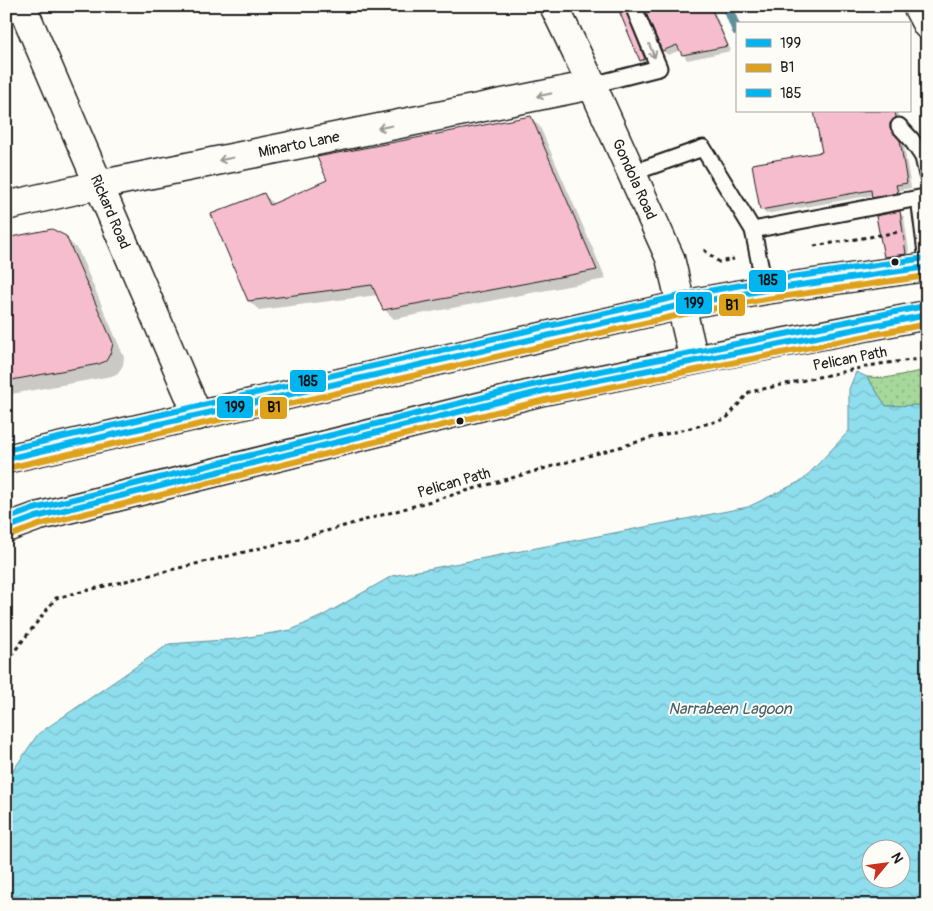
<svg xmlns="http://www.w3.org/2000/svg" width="933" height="911" viewBox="0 0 933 911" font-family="Pangolin,sans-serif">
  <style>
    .park { fill: url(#park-dots); stroke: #607a5b }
    .water { fill: url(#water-waves); stroke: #619099; fill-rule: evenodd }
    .shadow { fill: #0003 }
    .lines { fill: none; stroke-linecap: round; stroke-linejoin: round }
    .stream { stroke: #619099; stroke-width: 10 }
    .building { fill: #f6bdce; stroke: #1c1c1c }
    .service-casing { stroke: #1c1c1c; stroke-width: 19 }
    .minor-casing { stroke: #1c1c1c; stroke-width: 31 }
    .tertiary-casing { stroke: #1c1c1c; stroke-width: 31 }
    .trunk-casing { stroke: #1c1c1c; stroke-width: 31 }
    .path { stroke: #1c1c1c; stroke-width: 3; stroke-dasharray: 4 4; stroke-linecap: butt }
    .service { stroke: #fdfcf7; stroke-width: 15 }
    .minor { stroke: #fdfcf7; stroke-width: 28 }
    .tertiary { stroke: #fdfcf7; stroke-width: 28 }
    .trunk { stroke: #fdfcf7; stroke-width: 28 }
    .bus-1-casing { stroke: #fdfcf7; stroke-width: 10 }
    .bus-2-casing { stroke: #fdfcf7; stroke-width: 10 }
    .bus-3-casing { stroke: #fdfcf7; stroke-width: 10 }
    .bus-1 { stroke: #00b5ef; stroke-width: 6 }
    .bus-2 { stroke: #dda11c; stroke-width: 6 }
    .bus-3 { stroke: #00b5ef; stroke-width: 6 }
    .oneway { stroke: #989794 }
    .bus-dot { fill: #1c1c1c; stroke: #fdfcf7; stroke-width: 2 }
    .labels { text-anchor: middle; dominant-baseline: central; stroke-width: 4; stroke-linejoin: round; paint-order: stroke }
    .street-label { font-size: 15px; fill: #1c1c1c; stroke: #fdfcf7 }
    .water-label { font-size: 16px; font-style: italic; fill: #446065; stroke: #fdfcf7 }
    .line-badge { stroke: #fdfcf7; stroke-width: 2 }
    .pale-badge-label { font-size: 14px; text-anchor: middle; font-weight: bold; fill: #111 }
  </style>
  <defs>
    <pattern id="park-dots" width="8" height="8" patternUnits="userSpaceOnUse" patternTransform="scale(1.25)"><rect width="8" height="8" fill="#a5d89a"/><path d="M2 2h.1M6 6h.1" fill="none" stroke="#8db984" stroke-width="1.8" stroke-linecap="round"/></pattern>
    <pattern id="water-waves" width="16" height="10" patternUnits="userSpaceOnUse" patternTransform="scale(1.25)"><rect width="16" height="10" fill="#8fdeed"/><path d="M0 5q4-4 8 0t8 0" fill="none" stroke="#7bbecb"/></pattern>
  </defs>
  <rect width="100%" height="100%" fill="#fdfcf7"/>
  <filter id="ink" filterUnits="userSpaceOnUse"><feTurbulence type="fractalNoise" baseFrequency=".02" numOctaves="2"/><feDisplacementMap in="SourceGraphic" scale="10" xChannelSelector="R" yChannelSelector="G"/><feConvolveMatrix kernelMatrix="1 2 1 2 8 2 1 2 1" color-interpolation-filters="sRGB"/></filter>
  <g filter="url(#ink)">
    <path class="park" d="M 927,370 L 927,405 L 886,406 L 867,377 L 885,378 Z"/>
    <path class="water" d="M 856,372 L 867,377 L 886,406 L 927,405 L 927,905 L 6,905 L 6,781 L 38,734 L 169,644 L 237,639 L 291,630 L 322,616 L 392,576 L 748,507 L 803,480 L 849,431 L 849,389 ZM 870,848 L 900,848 L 900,878 L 870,878 Z"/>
    <g class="shadow">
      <path d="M 619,6 L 629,6 L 628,15 L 649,63 L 646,65 L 641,60 Z"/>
      <path d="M 645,6 L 712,6 L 731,51 L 687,60 L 681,50 L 668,55 L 663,51 Z"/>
      <path d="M 815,111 L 897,111 L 900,122 L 894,128 L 894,133 L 904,146 L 911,188 L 900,190 L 901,197 L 878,202 L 873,195 L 766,214 L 761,209 L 823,153 Z"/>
      <path d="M 531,117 L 540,127 L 606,279 L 394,319 L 384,309 L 378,295 L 259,310 L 249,301 L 264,194 L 274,204 Z"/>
      <path d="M 900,213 L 904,217 L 910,258 L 889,261 L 885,257 Z"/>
      <path d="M 65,237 L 78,250 L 124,357 L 123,365 L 118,373 L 112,376 L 6,395 L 6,239 Z"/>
    </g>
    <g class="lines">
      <path class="stream" d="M 727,6 L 737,31"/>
    </g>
    <g class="building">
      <path d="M 617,6 L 624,6 L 645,59 L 640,61 Z"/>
      <path d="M 643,6 L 710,6 L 728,46 L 682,55 L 677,45 L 662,51 Z"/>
      <path d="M 814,111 L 895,111 L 896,117 L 890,123 L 890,128 L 900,140 L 907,183 L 896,185 L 898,193 L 872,198 L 871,190 L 760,210 L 752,164 L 822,152 Z"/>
      <path d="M 531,116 L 597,270 L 383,310 L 372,285 L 248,301 L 211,214 L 264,193 L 270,205 L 327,180 L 317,157 Z"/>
      <path d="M 900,211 L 906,254 L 884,257 L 876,216 Z"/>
      <path d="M 52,229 L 66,236 L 113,343 L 111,352 L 106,361 L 99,364 L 6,381 L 6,238 Z"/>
    </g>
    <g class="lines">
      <defs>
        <g id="service">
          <path d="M 592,85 L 659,68 L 633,6"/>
          <path d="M 899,126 L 911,139 L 923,157 L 927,154"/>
          <path d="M 923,157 L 927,175"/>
          <path d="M 632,173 L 703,148 L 753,230 L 765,290"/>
          <path d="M 753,230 L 919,198 L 927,261"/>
        </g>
        <g id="minor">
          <path id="s1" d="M 554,6 L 592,85 L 670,258 L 694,360"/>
          <path d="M 917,6 L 927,25"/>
          <path id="s2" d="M 98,185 L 592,85"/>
        </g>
        <g id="tertiary">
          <path id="s3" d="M 22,6 L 198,416"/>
          <path d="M 6,206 L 98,185"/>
        </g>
        <g id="trunk">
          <path d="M 6,459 L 682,305 L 765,290 L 927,267"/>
          <path d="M 6,528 L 36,517 L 543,391 L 739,351 L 927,315"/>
        </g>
      </defs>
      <use href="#service" class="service-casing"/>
      <use href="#minor" class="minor-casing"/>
      <use href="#tertiary" class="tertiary-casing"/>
      <use href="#trunk" class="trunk-casing"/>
      <g class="path">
        <path d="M 814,246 L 899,232"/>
        <path d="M 704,250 L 719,262 L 734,259"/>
        <path d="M 6,662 L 56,598 L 302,538 L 658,436 L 726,419 L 749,392 L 879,364 L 927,358"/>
      </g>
      <use href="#service" class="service"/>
      <use href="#minor" class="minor"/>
      <use href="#tertiary" class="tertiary"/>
      <use href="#trunk" class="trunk"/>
      <defs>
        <g id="bus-1">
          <path d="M 6,459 L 682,305 L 765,290 L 927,267"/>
          <path d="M 6,528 L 36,517 L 543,391 L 927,315"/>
        </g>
        <g id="bus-2">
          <path d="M 8,468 L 684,314 L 766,299 L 927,276"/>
          <path d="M 9,536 L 39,525 L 545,400 L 927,324"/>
        </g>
        <g id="bus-3">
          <path d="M 6,450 L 680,296 L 764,281 L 926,258"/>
          <path d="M 6,519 L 34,509 L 541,383 L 925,306"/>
        </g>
      </defs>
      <use href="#bus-1" class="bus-1-casing"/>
      <use href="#bus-2" class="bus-2-casing"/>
      <use href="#bus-3" class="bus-3-casing"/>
      <use href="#bus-1" class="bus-1"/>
      <use href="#bus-2" class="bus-2"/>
      <use href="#bus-3" class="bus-3"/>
    </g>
    <defs><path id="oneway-shaft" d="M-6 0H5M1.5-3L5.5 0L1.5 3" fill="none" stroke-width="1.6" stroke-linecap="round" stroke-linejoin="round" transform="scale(1.25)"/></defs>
    <g class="oneway">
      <use href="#oneway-shaft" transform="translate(652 51) rotate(67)"/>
      <use href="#oneway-shaft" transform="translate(544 95) rotate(169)"/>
      <use href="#oneway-shaft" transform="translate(385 127) rotate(169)"/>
      <use href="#oneway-shaft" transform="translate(226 159) rotate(169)"/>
    </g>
  </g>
  <g class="bus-dot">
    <circle cx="895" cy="262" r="4.5"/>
    <circle cx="460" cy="421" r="4.5"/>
  </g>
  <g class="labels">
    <g class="street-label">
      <text stroke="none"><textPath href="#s2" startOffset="205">Minarto Lane</textPath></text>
      <text stroke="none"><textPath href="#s1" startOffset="191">Gondola Road</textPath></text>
      <text stroke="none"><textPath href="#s3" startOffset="224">Rickard Road</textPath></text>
      <text transform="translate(850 359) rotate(-11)">Pelican Path</text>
      <text transform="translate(454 483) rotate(-16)">Pelican Path</text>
    </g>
    <g class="water-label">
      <text x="730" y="709">Narrabeen Lagoon</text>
    </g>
  </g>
  <g class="line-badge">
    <rect x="748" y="269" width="39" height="24" rx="5" fill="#00b5ef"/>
    <rect x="675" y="291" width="38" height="24" rx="5" fill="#00b5ef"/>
    <rect x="718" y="293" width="28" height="24" rx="5" fill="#dda11c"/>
    <rect x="289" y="369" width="38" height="24" rx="5" fill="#00b5ef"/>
    <rect x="216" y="395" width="38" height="24" rx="5" fill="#00b5ef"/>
    <rect x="259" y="396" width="29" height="24" rx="5" fill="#dda11c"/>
  </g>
  <g class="pale-badge-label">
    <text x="768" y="285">185</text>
    <text x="694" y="308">199</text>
    <text x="732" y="310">B1</text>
    <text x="308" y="386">185</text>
    <text x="235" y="412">199</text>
    <text x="274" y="412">B1</text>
  </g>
  <rect width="933" height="911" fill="none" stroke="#fdfcf7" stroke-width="25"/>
  <rect x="12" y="12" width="908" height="886" fill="none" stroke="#1c1c1c" stroke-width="2" filter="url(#ink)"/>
  <rect x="736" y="22" width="175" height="90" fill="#fdfcf7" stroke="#a3a29f"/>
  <rect x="746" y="39" width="25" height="8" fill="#00b5ef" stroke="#a3a29f"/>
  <text x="780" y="48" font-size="15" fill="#1c1c1c">199</text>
  <rect x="746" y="64" width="25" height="8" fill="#dda11c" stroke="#a3a29f"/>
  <text x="780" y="72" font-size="15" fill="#1c1c1c">B1</text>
  <rect x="746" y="89" width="25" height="8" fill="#00b5ef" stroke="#a3a29f"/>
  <text x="780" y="98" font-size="15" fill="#1c1c1c">185</text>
  <g transform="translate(886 864) rotate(61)"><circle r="24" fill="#fdfcf7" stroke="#a3a29f"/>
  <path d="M0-4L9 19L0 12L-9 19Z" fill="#c8321e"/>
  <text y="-8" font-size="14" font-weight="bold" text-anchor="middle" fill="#1c1c1c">N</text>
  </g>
</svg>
